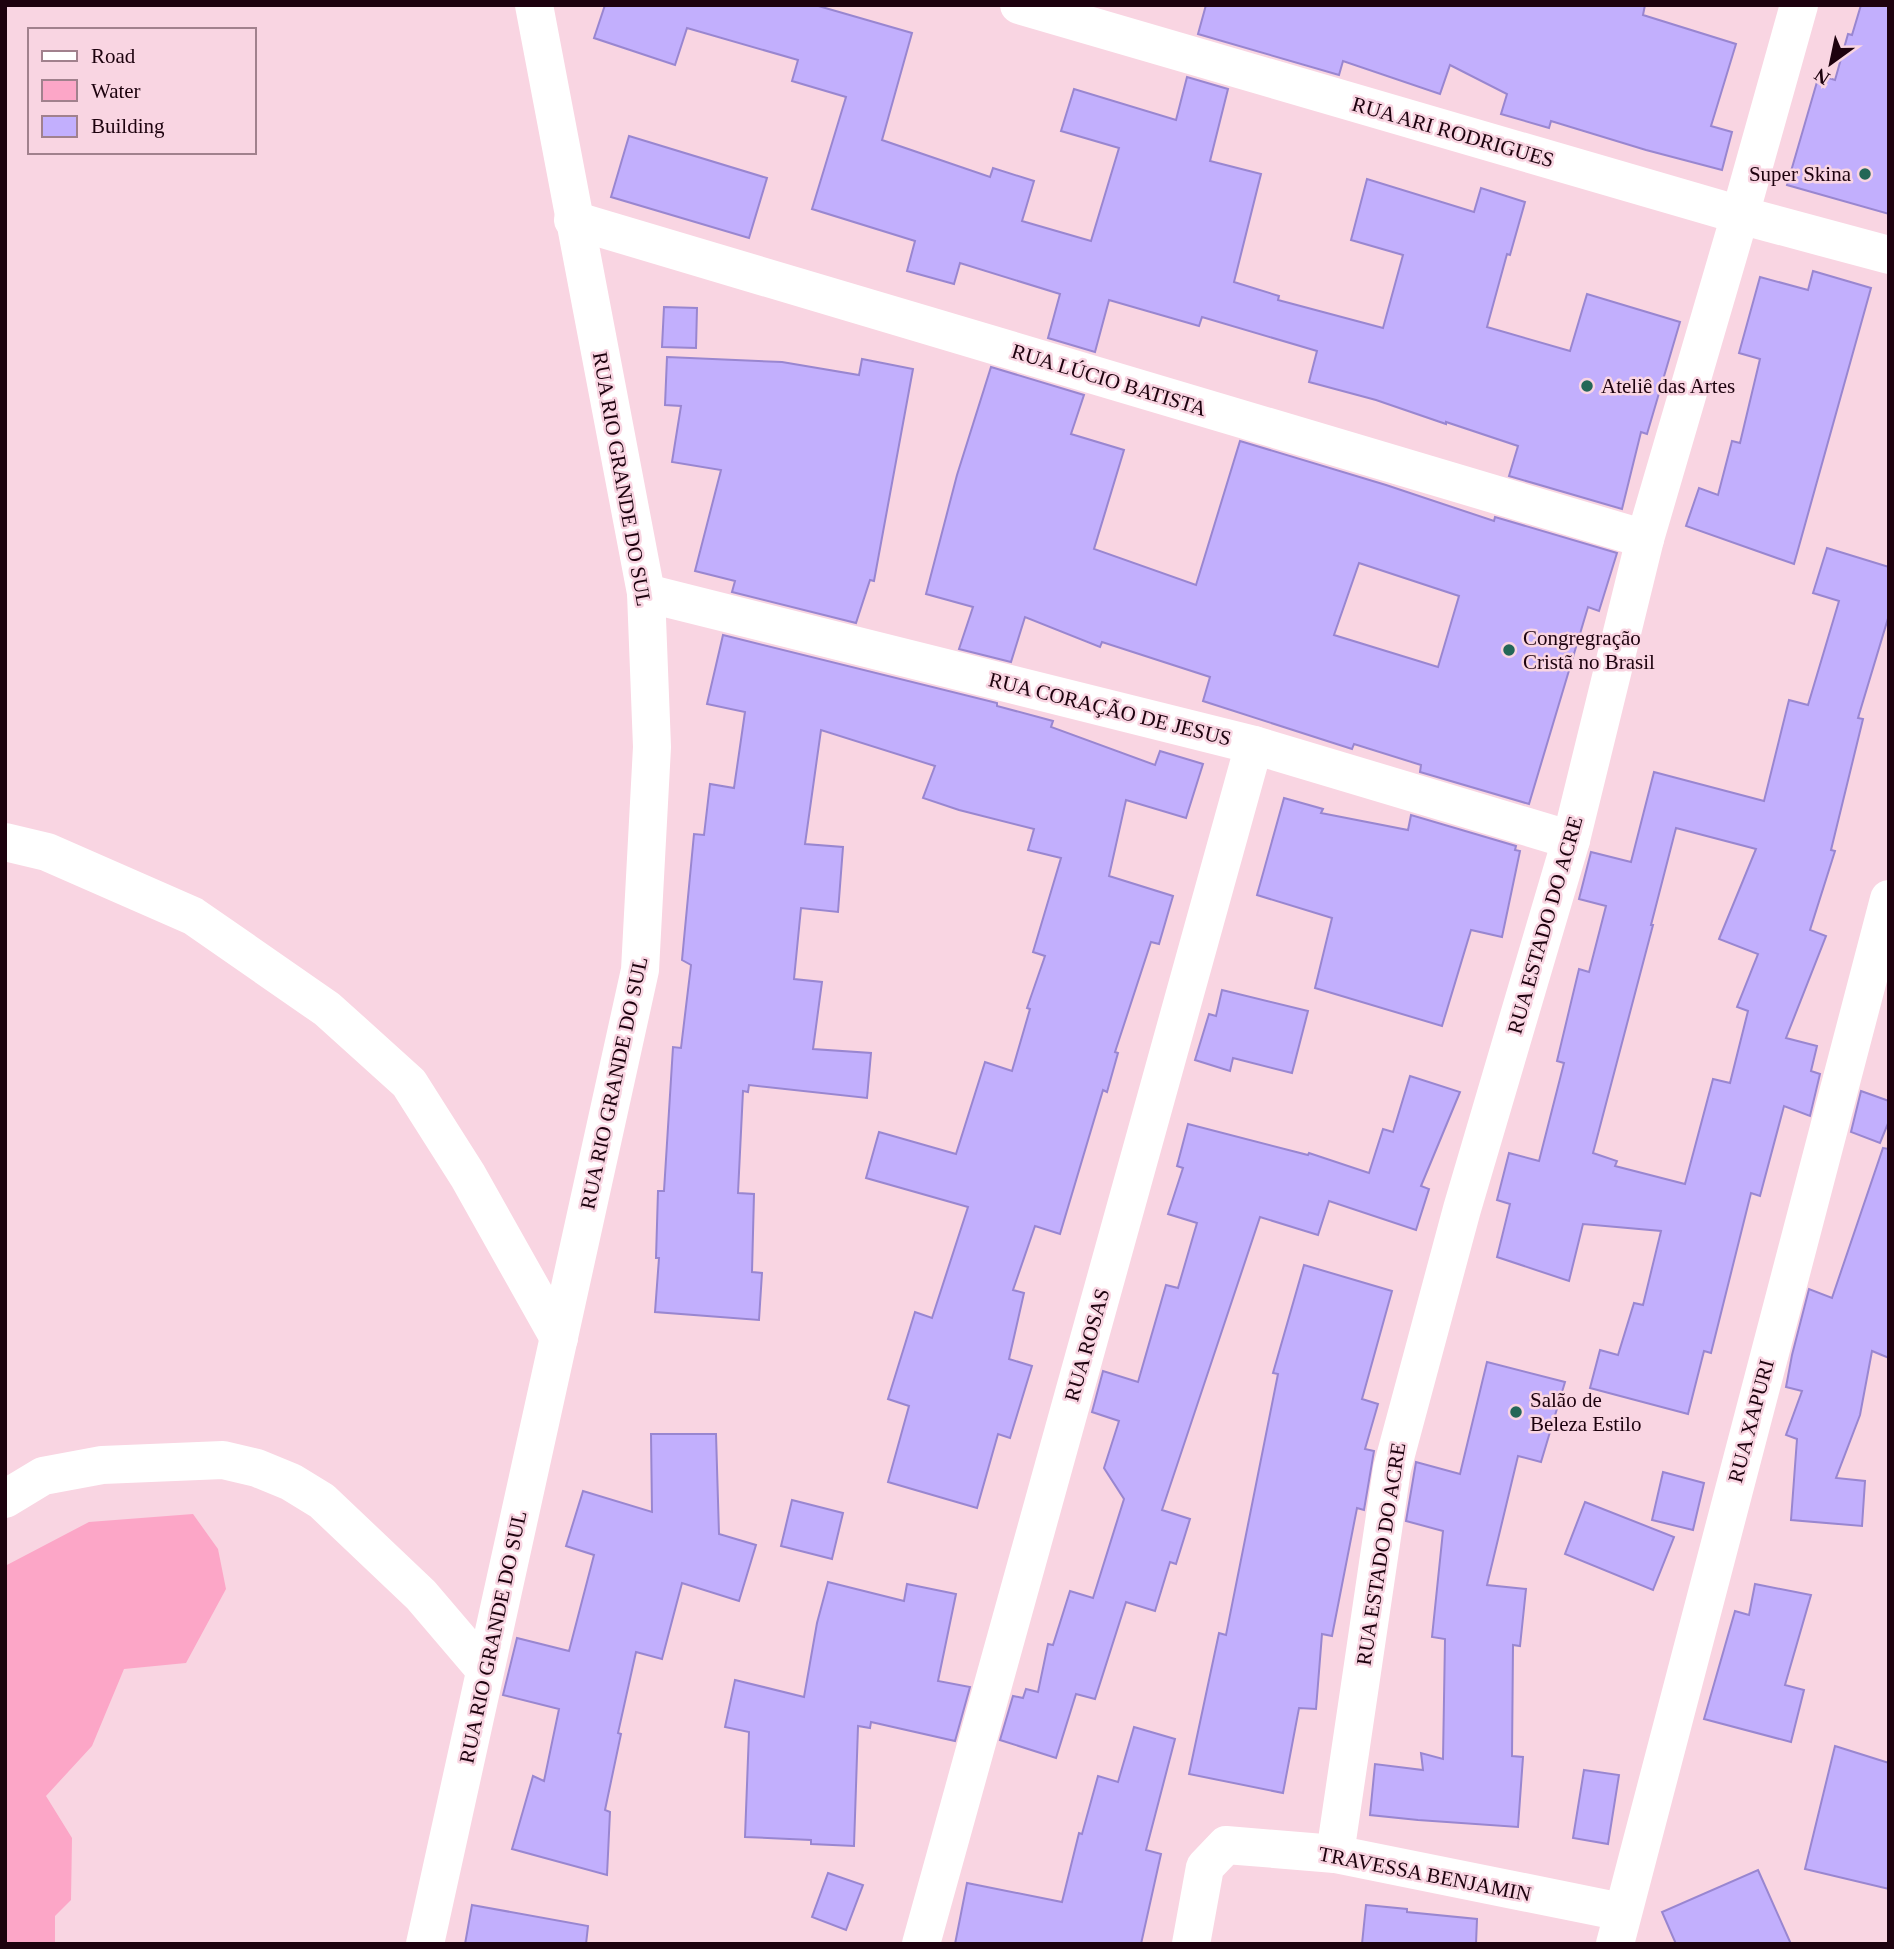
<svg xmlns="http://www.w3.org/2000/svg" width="1894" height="1949" viewBox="0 0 1894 1949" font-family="'Times New Roman',serif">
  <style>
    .water { fill: #fca6c7 }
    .building { fill: #c2affd; stroke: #9986d0; stroke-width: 2; fill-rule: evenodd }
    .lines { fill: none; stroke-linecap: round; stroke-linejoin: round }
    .street { stroke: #fff; stroke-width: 38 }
    .poi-dot { fill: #246757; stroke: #f9d5e2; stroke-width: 2.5 }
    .labels { text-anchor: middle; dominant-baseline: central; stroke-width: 5; stroke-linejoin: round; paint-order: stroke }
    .street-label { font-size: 21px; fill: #1d020e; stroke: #f9d5e2 }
    .poi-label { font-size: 21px; fill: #1d020e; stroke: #f9d5e2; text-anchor: start }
  </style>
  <rect width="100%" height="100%" fill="#f9d5e2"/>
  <path class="water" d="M 193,1514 L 218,1549 L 226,1589 L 186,1663 L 124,1669 L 92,1746 L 46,1796 L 72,1838 L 71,1900 L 55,1916 L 55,1944 L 5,1944 L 5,1566 L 89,1522 Z"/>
  <g class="building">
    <path d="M 605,5 L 815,5 L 912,33 L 882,140 L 990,177 L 993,168 L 1034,181 L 1022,221 L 1091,241 L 1119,148 L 1061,131 L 1074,89 L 1176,120 L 1187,77 L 1228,89 L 1210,161 L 1261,174 L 1234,282 L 1279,296 L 1278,300 L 1383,328 L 1403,255 L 1351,240 L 1367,179 L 1474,212 L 1481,188 L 1525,202 L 1510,255 L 1507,254 L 1487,327 L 1570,351 L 1587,294 L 1680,322 L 1647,434 L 1641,432 L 1622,509 L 1509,476 L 1518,446 L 1446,422 L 1446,424 L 1376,400 L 1309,382 L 1317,351 L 1202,317 L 1199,326 L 1109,300 L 1095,352 L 1048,338 L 1060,294 L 960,263 L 954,284 L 907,271 L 915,241 L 812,209 L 846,97 L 792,81 L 798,60 L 687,28 L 675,65 L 594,38 Z"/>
    <path d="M 1206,5 L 1645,5 L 1643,15 L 1736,44 L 1711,126 L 1732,132 L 1722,170 L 1646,150 L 1551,121 L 1549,128 L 1501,114 L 1507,94 L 1450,65 L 1440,94 L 1343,61 L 1339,75 L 1198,34 Z"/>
    <path d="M 1861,5 L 1889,5 L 1889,214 L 1787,185 L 1819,75 L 1835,80 L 1848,34 L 1852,35 Z"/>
    <path d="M 629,136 L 767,178 L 749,238 L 611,197 Z"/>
    <path d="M 1813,271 L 1871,288 L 1794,564 L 1686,526 L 1699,488 L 1718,495 L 1732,441 L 1740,443 L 1760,359 L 1739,353 L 1760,277 L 1808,290 Z"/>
    <path d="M 664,307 L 697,308 L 696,348 L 662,347 Z"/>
    <path d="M 667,357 L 782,362 L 859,375 L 862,359 L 913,369 L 874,581 L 870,580 L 856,623 L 732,592 L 735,581 L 695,571 L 721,470 L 672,462 L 681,406 L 665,405 Z"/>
    <path d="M 991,367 L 1084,395 L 1071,434 L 1124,450 L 1094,549 L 1196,585 L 1240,441 L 1386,485 L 1494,521 L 1495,517 L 1617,553 L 1599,611 L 1588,607 L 1529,804 L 1420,772 L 1421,765 L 1354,744 L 1352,749 L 1203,701 L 1210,677 L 1102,642 L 1100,647 L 1025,617 L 1011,662 L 959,649 L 973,607 L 926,594 L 957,475 ZM 1359,563 L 1459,596 L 1438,667 L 1334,635 Z"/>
    <path d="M 1827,548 L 1889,567 L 1889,615 L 1858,718 L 1863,719 L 1831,850 L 1835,851 L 1810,930 L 1826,936 L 1786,1038 L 1817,1046 L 1811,1071 L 1820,1074 L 1810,1116 L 1784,1106 L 1760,1196 L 1751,1193 L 1711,1353 L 1704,1351 L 1688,1414 L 1590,1388 L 1600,1350 L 1618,1355 L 1634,1303 L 1643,1305 L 1661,1231 L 1583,1224 L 1569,1281 L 1497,1257 L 1510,1204 L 1497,1200 L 1509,1153 L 1539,1161 L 1564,1063 L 1557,1061 L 1579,969 L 1589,972 L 1606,906 L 1579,899 L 1591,852 L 1631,862 L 1654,772 L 1764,801 L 1789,700 L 1808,705 L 1839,601 L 1813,593 ZM 1676,828 L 1756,849 L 1719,939 L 1758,954 L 1737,1007 L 1748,1011 L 1730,1083 L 1713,1079 L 1685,1184 L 1615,1166 L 1617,1161 L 1593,1153 L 1653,925 L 1651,925 Z"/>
    <path d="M 723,635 L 997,703 L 997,706 L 1053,721 L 1051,727 L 1155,765 L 1160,751 L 1203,764 L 1186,818 L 1126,800 L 1109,876 L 1173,896 L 1159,944 L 1151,942 L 1115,1052 L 1118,1053 L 1107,1092 L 1103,1090 L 1060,1234 L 1035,1226 L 1013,1290 L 1024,1293 L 1009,1359 L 1032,1366 L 1010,1438 L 998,1434 L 977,1508 L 888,1482 L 909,1406 L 888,1399 L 915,1312 L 932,1318 L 968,1207 L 866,1178 L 879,1132 L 956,1154 L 985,1062 L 1012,1071 L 1030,1009 L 1027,1008 L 1045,956 L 1033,952 L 1061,858 L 1028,850 L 1034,829 L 959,810 L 923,798 L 935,766 L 821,730 L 805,844 L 843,847 L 838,912 L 801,908 L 794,979 L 822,982 L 813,1049 L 871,1053 L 867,1098 L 749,1085 L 748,1092 L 743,1091 L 738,1193 L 754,1194 L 752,1272 L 762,1273 L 759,1320 L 655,1312 L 659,1258 L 656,1258 L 658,1191 L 664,1191 L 673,1047 L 681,1048 L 691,965 L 682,960 L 694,834 L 704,835 L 710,784 L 734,788 L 745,712 L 707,704 Z"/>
    <path d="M 1284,798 L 1323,809 L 1321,813 L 1408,830 L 1411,815 L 1516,846 L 1515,850 L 1520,851 L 1502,937 L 1471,930 L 1442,1026 L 1315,988 L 1332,918 L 1257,895 Z"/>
    <path d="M 1222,990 L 1308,1011 L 1292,1073 L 1233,1058 L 1230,1071 L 1195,1060 L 1209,1014 L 1216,1016 Z"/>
    <path d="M 1410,1076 L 1460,1092 L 1421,1186 L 1429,1189 L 1416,1230 L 1329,1201 L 1318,1235 L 1260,1217 L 1162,1510 L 1190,1519 L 1176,1564 L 1170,1562 L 1155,1611 L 1126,1602 L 1095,1699 L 1076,1694 L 1056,1758 L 1000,1740 L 1013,1696 L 1023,1698 L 1026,1689 L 1038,1692 L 1048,1644 L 1053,1645 L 1070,1591 L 1093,1598 L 1124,1499 L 1104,1468 L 1119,1421 L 1092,1412 L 1103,1371 L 1138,1382 L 1166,1285 L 1178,1288 L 1197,1223 L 1168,1214 L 1183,1168 L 1177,1166 L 1188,1124 L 1308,1155 L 1309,1153 L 1369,1173 L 1383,1129 L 1393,1132 Z"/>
    <path d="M 1861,1091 L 1889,1101 L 1889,1121 L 1880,1143 L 1851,1132 Z"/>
    <path d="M 1883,1148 L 1889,1149 L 1889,1358 L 1872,1351 L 1860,1415 L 1836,1478 L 1865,1481 L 1862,1526 L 1791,1520 L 1797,1439 L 1786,1435 L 1802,1391 L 1786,1387 L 1792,1355 L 1809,1289 L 1832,1298 Z"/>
    <path d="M 1304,1265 L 1392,1291 L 1362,1399 L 1378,1404 L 1365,1449 L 1374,1451 L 1364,1510 L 1357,1508 L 1332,1636 L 1322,1634 L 1316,1709 L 1299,1708 L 1283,1793 L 1189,1774 L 1219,1633 L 1226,1635 L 1278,1374 L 1273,1373 Z"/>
    <path d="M 1487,1362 L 1565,1382 L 1541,1462 L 1518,1456 L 1487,1585 L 1526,1589 L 1520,1646 L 1513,1645 L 1512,1756 L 1523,1757 L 1518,1827 L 1418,1820 L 1370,1815 L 1375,1764 L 1423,1770 L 1421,1753 L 1443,1759 L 1445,1639 L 1432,1637 L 1443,1531 L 1406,1521 L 1416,1462 L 1460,1474 Z"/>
    <path d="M 651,1434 L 716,1434 L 719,1534 L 756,1545 L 739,1601 L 682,1583 L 662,1659 L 636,1652 L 618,1733 L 621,1734 L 605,1810 L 610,1812 L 607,1875 L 512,1849 L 533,1776 L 544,1781 L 559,1709 L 503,1695 L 517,1638 L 569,1651 L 594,1555 L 566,1546 L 583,1491 L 652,1512 Z"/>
    <path d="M 1663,1472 L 1704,1483 L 1693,1530 L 1652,1520 Z"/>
    <path d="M 792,1500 L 843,1513 L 832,1559 L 781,1546 Z"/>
    <path d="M 1585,1502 L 1674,1537 L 1653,1590 L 1565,1554 Z"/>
    <path d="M 828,1582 L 904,1601 L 907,1584 L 956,1594 L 938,1681 L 970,1687 L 955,1741 L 871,1722 L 870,1728 L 858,1726 L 854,1846 L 811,1844 L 811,1840 L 745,1837 L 749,1732 L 725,1727 L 735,1680 L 804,1697 L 817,1623 Z"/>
    <path d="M 1755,1584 L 1811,1595 L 1785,1685 L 1804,1690 L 1791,1742 L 1704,1719 L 1735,1611 L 1749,1615 Z"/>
    <path d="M 1134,1727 L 1175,1739 L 1146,1850 L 1161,1854 L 1141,1944 L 955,1944 L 967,1883 L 1062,1902 L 1079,1833 L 1082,1834 L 1098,1776 L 1118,1782 Z"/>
    <path d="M 1835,1746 L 1889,1763 L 1889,1889 L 1805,1869 Z"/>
    <path d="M 1584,1770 L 1619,1775 L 1608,1844 L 1573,1838 Z"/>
    <path d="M 1758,1870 L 1791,1944 L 1676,1944 L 1662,1912 Z"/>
    <path d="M 828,1873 L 863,1885 L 846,1930 L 812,1917 Z"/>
    <path d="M 472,1905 L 588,1926 L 586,1944 L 465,1944 Z"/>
    <path d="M 1366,1905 L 1407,1909 L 1407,1912 L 1477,1919 L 1476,1944 L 1362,1944 Z"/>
  </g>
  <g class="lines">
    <g class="street">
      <path d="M 1019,5 L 1740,215 L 1889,255"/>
      <path d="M 573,220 L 1645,539"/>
      <path d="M 646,593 L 1254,745 L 1571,840"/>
      <path d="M 5,842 L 47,852 L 193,916 L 327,1009 L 409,1083 L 468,1176 L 559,1338"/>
      <path d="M 5,1499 L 43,1476 L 102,1465 L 223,1460 L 257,1468 L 291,1482 L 322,1501 L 421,1595 L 485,1670"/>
      <path d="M 1335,1854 L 1392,1469 L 1462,1209 L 1571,840 L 1645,539 L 1740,215 L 1799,5"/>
      <path d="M 425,1944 L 640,970 L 652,747 L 646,593 L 534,5"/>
      <path d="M 921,1944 L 1254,745"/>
      <path d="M 1191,1944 L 1205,1867 L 1226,1845 L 1335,1854 L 1622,1912"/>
      <path d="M 1615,1944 L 1889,899"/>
    </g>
  </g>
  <g class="poi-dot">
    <circle cx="1865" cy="174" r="7"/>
    <circle cx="1587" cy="386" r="7"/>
    <circle cx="1509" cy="650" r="7"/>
    <circle cx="1516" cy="1412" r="7"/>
  </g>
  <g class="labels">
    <g class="street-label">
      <text transform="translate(1453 132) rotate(16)">RUA ARI RODRIGUES</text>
      <text transform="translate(1109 380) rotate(17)">RUA LÚCIO BATISTA</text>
      <text transform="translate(622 479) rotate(80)">RUA RIO GRANDE DO SUL</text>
      <text transform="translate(1110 709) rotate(14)">RUA CORAÇÃO DE JESUS</text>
      <text transform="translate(1545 925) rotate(-74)">RUA ESTADO DO ACRE</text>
      <text transform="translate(614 1083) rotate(-78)">RUA RIO GRANDE DO SUL</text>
      <text transform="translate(1087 1345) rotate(-74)">RUA ROSAS</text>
      <text transform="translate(1751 1421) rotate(-75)">RUA XAPURI</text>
      <text transform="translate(1381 1554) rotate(-81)">RUA ESTADO DO ACRE</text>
      <text transform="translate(493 1637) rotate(-78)">RUA RIO GRANDE DO SUL</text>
      <text transform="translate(1425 1874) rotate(11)">TRAVESSA BENJAMIN</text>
    </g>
    <g class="poi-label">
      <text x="1851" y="174" text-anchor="end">Super Skina</text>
      <text x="1601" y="386">Ateliê das Artes</text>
      <text x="1523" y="638">Congregração<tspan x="1523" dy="24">Cristã no Brasil</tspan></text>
      <text x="1530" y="1400">Salão de<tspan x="1530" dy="24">Beleza Estilo</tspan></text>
    </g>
  </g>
  <rect width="1894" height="1949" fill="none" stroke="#1d020e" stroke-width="14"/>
  <rect x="28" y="28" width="228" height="126" fill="#f9d5e2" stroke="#a1818d" stroke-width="2"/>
  <rect x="42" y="51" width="35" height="10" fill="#ffffff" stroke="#a1818d" stroke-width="2"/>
  <text x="91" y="63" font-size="21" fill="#1d020e">Road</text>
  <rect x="42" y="80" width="35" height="21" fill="#fca6c7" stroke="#a1818d" stroke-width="2"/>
  <text x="91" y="98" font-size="21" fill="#1d020e">Water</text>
  <rect x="42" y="116" width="35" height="21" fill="#c2affd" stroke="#a1818d" stroke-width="2"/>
  <text x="91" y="133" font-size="21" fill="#1d020e">Building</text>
  <g transform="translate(1831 63) rotate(213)" stroke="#f9d5e2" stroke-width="5" paint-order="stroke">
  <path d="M0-5L12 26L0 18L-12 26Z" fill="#1d020e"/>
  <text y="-10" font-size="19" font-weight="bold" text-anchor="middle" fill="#1d020e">N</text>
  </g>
</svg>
